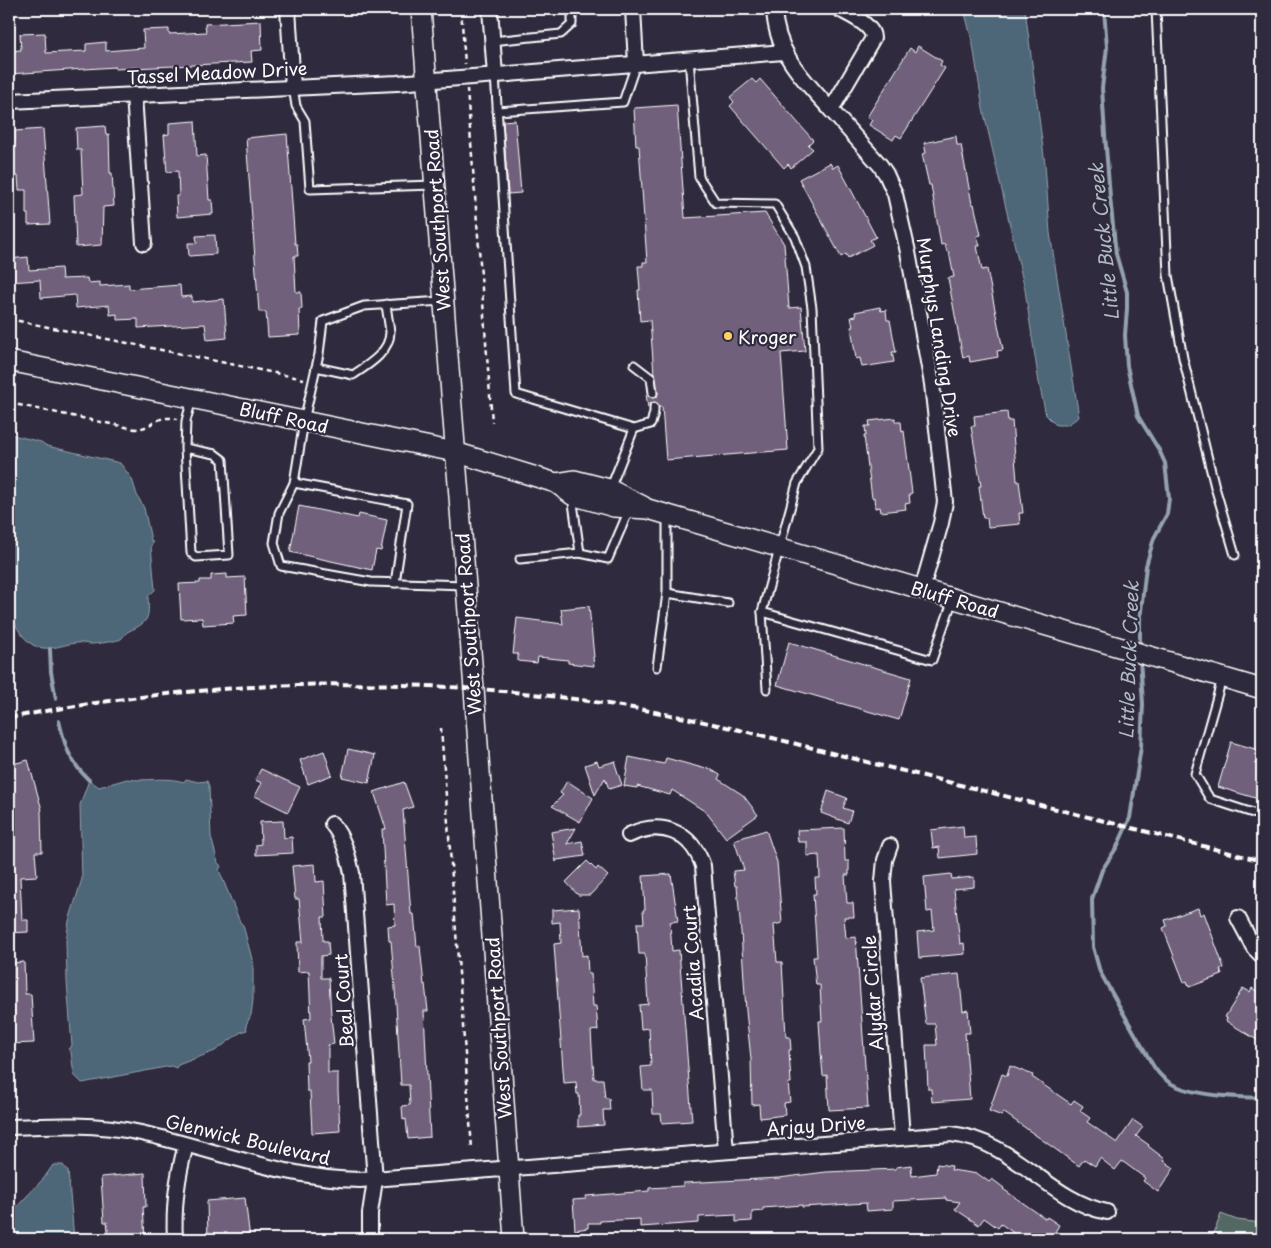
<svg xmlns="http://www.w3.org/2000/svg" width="1271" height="1248" viewBox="0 0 1271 1248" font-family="'Playpen Sans',sans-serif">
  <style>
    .park { fill: #526863; stroke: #a8b4b1 }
    .water { fill: #4e6678; stroke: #95a3ae }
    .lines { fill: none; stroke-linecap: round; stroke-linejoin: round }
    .stream { stroke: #95a3ae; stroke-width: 4 }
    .building { fill: #70607b; stroke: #fff }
    .service-casing { stroke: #fff; stroke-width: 11 }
    .minor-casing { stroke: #fff; stroke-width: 18 }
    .secondary-casing { stroke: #fff; stroke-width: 22 }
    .path { stroke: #fff; stroke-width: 2.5; stroke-dasharray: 5 4; stroke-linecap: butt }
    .service { stroke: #2f2a3d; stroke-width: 7 }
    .minor { stroke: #2f2a3d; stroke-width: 14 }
    .secondary { stroke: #2f2a3d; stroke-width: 19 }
    .rail { stroke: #fff; stroke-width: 4; stroke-dasharray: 8 4; stroke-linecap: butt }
    .poi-dot { fill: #ffd166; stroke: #2f2a3d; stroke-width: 2 }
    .labels { text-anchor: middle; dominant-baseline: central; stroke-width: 4.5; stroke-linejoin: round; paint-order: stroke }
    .street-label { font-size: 18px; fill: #fff; stroke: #2f2a3d }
    .poi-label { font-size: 18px; fill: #fff; stroke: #2f2a3d; text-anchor: start }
    .water-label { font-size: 19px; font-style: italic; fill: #afbac2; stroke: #2f2a3d }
  </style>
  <rect width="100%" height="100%" fill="#2f2a3d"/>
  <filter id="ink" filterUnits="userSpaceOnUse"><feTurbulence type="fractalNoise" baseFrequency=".02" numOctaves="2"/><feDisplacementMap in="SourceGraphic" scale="10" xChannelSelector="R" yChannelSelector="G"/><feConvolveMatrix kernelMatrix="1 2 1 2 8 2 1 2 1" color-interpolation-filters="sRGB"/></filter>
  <g filter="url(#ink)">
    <path class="park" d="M 1221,1214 L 1237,1220 L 1262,1223 L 1262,1239 L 1209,1239 L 1212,1238 Z"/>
    <g class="water">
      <path d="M 964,9 L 1025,9 L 1045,164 L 1050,233 L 1079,417 L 1067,425 L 1056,425 L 1046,415 L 1039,383 L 1025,290 L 983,109 L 973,45 Z"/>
      <path d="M 9,434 L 41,442 L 47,446 L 120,463 L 132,479 L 137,495 L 144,508 L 151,540 L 153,543 L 151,546 L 155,590 L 148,596 C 149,617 150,622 129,631 C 125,633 124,636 121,639 C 117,641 97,644 91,644 C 86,644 81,642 76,643 C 64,644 51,651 38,647 C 24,643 16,626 9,613 Z"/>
      <path d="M 127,779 C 147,782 165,776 184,782 L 186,779 L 198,782 L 207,781 L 209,786 L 211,837 L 218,863 L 221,866 L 219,870 L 240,922 L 243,925 L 253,963 L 253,1000 L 251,1015 L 246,1025 L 247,1030 L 241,1032 L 215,1051 L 178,1065 L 176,1068 L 171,1066 L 82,1083 L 74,1075 L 71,1052 L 68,1049 L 72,1046 L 67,981 L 66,941 L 69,921 L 82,879 L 80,805 L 89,780 L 99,787 Z"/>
      <path d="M 53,1165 L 63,1165 L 68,1171 L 74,1239 L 9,1239 L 10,1214 L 44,1178 Z"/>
    </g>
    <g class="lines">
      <g class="stream">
        <path d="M 1104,9 L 1107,47 L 1102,88 L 1105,135 L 1110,197 L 1116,254 L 1127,292 L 1127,309 L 1125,335 L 1127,366 L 1138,416 L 1159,450 L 1165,463 L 1169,498 L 1167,514 L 1154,538 L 1146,566 L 1140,620 L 1140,647"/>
        <path d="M 50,649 L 51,672 L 56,699"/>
        <path d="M 1140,659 L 1143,704 L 1141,747 L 1130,818 L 1117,847 L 1102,870 L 1092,899 L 1093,947 L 1100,972 L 1151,1062 C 1155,1069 1159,1075 1166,1080 C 1185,1096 1237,1097 1262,1098"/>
        <path d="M 59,721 C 65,746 69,761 89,780"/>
      </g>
    </g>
    <g class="building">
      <path d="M 261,21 L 262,50 L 251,51 L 252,62 L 115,69 L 115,67 L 9,74 L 9,51 L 21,50 L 20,34 L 45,33 L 46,53 L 86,51 L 86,44 L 106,42 L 106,51 L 144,48 L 143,30 L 169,29 L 169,34 L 206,32 L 205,24 Z"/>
      <path d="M 918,46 L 942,61 L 940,65 L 945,68 L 901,138 L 896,135 L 893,140 L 869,125 L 872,120 L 867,117 L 910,48 L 915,52 Z"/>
      <path d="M 752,79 L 756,83 L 760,79 L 813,140 L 808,145 L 813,149 L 791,168 L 788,164 L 784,168 L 730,106 L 734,102 L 730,97 Z"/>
      <path d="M 677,105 L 685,218 L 765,213 L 784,244 L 789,308 L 801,307 L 805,351 L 781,353 L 788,450 L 666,460 L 662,407 L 659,407 L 657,403 L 654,402 L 648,408 L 646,394 L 653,398 L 657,397 L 658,392 L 654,374 L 650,320 L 640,321 L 638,290 L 640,290 L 638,266 L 643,266 L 643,262 L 647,262 L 639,146 L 636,146 L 634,108 Z"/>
      <path d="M 515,120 L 521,193 L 508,194 L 503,121 Z"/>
      <path d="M 195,121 L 197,156 L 206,155 L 209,200 L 212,200 L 213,214 L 177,217 L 176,196 L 179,196 L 178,171 L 167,172 L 164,135 L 169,134 L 169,123 Z"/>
      <path d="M 105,126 L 106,135 L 109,134 L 110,173 L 112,173 L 114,206 L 103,207 L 102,245 L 76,247 L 74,195 L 83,194 L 81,150 L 77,150 L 76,128 Z"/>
      <path d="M 43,129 L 50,224 L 28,225 L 28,214 L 26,214 L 26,190 L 19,190 L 18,176 L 9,176 L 9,143 L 15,142 L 15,131 Z"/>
      <path d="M 287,134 L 295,244 L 297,244 L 298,256 L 294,256 L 296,292 L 301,292 L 302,309 L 299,309 L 300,335 L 268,337 L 266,312 L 259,312 L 246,138 Z"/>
      <path d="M 956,136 L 957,145 L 961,145 L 972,204 L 974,204 L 981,235 L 977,236 L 980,246 L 977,246 L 982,270 L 987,269 L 1003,350 L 997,351 L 998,357 L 970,362 L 969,356 L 963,358 L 948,278 L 954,277 L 949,252 L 947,252 L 945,244 L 941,245 L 931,185 L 929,185 L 922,154 L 926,153 L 924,143 Z"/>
      <path d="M 830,163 L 833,168 L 838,165 L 876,237 L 870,240 L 873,245 L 848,258 L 846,254 L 841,257 L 799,179 Z"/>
      <path d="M 215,235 L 216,254 L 189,256 L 188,243 L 197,243 L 196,236 Z"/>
      <path d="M 28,257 L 29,270 L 61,268 L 62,279 L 87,278 L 88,283 L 100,282 L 100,286 L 129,284 L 129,289 L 180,285 L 181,297 L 192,296 L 192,302 L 224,299 L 227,338 L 207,340 L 205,324 L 138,328 L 138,319 L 117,320 L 117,314 L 110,315 L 109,305 L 76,308 L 75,295 L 41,298 L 40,280 L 9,282 L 9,259 Z"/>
      <path d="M 880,307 L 881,311 L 886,310 L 887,320 L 890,320 L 896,352 L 892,352 L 894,362 L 862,367 L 860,358 L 856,359 L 851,327 L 853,327 L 851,317 L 856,316 L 855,312 Z"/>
      <path d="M 1007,412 L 1008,421 L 1012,421 L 1017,481 L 1019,481 L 1023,513 L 1019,513 L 1020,524 L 988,527 L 987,518 L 983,518 L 979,486 L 981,486 L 971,426 L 975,426 L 974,416 Z"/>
      <path d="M 895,418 L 895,422 L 901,422 L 902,432 L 904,431 L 912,493 L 909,494 L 910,503 L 905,504 L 906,509 L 881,512 L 880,507 L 875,508 L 874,497 L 872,498 L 864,436 L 866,436 L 865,426 L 870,426 L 869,421 Z"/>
      <path d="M 299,506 L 358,518 L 359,514 L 387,520 L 381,551 L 376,550 L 372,570 L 290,552 Z"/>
      <path d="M 227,574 L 227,578 L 245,577 L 247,615 L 233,616 L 234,623 L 203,625 L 202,618 L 181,619 L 179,584 L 200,583 L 200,580 L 211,580 L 211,575 Z"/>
      <path d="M 589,606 L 594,657 L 593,657 L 594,666 L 568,663 L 568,660 L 538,657 L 537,663 L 518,661 L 518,654 L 513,654 L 517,618 L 563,624 L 561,609 Z"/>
      <path d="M 789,642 L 911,678 L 899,720 L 777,685 Z"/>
      <path d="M 1231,742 L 1262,751 L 1262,800 L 1218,787 Z"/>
      <path d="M 348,749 L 375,755 L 369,783 L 342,777 Z"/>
      <path d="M 324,751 L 332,775 L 308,784 L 300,760 Z"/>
      <path d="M 629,757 L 664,764 L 666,758 L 706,769 L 707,767 L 720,775 L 718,779 L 743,795 L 758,815 L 726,838 L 706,812 L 672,790 L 670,795 L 637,786 L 637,788 L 624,786 Z"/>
      <path d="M 28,760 L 42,810 L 41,811 L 42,852 L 35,852 L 37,876 L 20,877 L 22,920 L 28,920 L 28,932 L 9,933 L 9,765 Z"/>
      <path d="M 597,761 L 599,766 L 616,761 L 615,764 L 622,785 L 609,789 L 605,778 L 595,795 L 585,765 Z"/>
      <path d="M 261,769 L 300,787 L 288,812 L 255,796 L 262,783 L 255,780 Z"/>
      <path d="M 567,781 L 593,798 L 580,822 L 552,806 L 563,795 L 560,793 Z"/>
      <path d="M 404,782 L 413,807 L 403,810 L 411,914 L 414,914 L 417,947 L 420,946 L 424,985 L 425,984 L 428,1011 L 424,1011 L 430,1137 L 408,1139 L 406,1119 L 403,1120 L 402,1106 L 410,1105 L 409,1085 L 401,1085 L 395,988 L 391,941 L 389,941 L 388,926 L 395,925 L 394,904 L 386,905 L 382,829 L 386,829 L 374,792 Z"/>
      <path d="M 828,791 L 847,798 L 843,808 L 852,811 L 848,823 L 821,813 Z"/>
      <path d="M 283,821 L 284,838 L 292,837 L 293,853 L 256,855 L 256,845 L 261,844 L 260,822 Z"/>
      <path d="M 963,826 L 964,838 L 976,837 L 977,854 L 940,858 L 939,847 L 933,848 L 931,830 Z"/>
      <path d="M 576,828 L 567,844 L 582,841 L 585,856 L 557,860 L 556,862 L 551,832 Z"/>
      <path d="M 844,828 L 845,861 L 849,861 L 849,875 L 845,875 L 847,903 L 853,903 L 854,917 L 844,917 L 846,938 L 856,937 L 868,1108 L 829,1110 L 827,1075 L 823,1076 L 821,1053 L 819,1021 L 822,1021 L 820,985 L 816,985 L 813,957 L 817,957 L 813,894 L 816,894 L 815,878 L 820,878 L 819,855 L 807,856 L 807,842 L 798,842 L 797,830 Z"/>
      <path d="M 766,830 L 777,862 L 782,923 L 774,925 L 777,962 L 782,962 L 786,1037 L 790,1037 L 791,1050 L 789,1050 L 791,1083 L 788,1083 L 790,1102 L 784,1103 L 785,1115 L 760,1118 L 759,1104 L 752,1105 L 751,1059 L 746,1011 L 741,932 L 737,886 L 735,886 L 733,871 L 744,870 L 734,840 Z"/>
      <path d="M 587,861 L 596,870 L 598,867 L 608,876 L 590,895 L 578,895 L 566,882 Z"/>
      <path d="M 315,864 L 316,882 L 324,881 L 326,917 L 322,917 L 323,941 L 328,941 L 329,955 L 321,956 L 321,978 L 329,978 L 331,1016 L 334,1044 L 328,1045 L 328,1073 L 338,1073 L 338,1091 L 340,1131 L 312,1133 L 310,1091 L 307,1091 L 306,1061 L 308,1061 L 304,1019 L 311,1018 L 309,971 L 298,972 L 297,942 L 303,942 L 299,899 L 295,899 L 292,866 Z"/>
      <path d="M 671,874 L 678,921 L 670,922 L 672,951 L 679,950 L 692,1121 L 662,1123 L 661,1114 L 653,1114 L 652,1090 L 643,1090 L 641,1067 L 651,1066 L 649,1028 L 641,1029 L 639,1005 L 648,1004 L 645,954 L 639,954 L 637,923 L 644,923 L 643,910 L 645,909 L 643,876 Z"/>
      <path d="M 951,874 L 952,879 L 974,877 L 974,887 L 954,889 L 960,944 L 964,943 L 965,954 L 919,958 L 917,932 L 934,930 L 932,911 L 927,912 L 924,877 Z"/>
      <path d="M 579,908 L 582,956 L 587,955 L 588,974 L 591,974 L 593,1006 L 596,1006 L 598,1030 L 591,1031 L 594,1079 L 603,1079 L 605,1098 L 609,1098 L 610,1110 L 603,1110 L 604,1125 L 578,1127 L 578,1115 L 580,1115 L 579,1094 L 577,1094 L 576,1082 L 564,1083 L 554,944 L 561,943 L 560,922 L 552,923 L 552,910 Z"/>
      <path d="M 1198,908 L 1200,915 L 1204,913 L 1224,968 L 1220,969 L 1222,975 L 1189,987 L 1187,981 L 1184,982 L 1163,928 L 1167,926 L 1165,920 Z"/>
      <path d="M 24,962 L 25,994 L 31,994 L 34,1043 L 9,1044 L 9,963 Z"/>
      <path d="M 959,974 L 963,1011 L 968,1010 L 970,1033 L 965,1033 L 970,1099 L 932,1102 L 931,1089 L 928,1089 L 926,1045 L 937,1045 L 935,1024 L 926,1024 L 920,978 Z"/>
      <path d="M 1243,988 L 1250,992 L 1252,988 L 1262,995 L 1262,1043 L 1226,1021 L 1227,1018 L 1225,1017 Z"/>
      <path d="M 1010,1066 L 1033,1075 L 1032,1077 L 1071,1104 L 1074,1100 L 1083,1106 L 1080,1111 L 1090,1118 L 1087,1122 L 1117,1143 L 1133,1120 L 1143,1127 L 1136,1136 L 1149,1145 L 1148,1146 L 1165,1159 L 1164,1161 L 1174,1168 L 1158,1192 L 1143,1181 L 1145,1178 L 1122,1161 L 1115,1170 L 1100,1158 L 1095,1166 L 1084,1159 L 1079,1166 L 1003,1112 L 1002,1116 L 989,1111 L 1002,1074 L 1007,1076 Z"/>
      <path d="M 937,1164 L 952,1166 L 951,1170 L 978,1174 L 989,1182 L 992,1179 L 1004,1188 L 1003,1189 L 1046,1219 L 1047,1217 L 1059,1225 L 1055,1232 L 1065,1239 L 1016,1239 L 1018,1236 L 1001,1224 L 998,1228 L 984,1218 L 979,1225 L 955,1209 L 960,1202 L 946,1200 L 946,1198 L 893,1201 L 893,1209 L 867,1211 L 866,1203 L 802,1207 L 802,1205 L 763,1208 L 763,1211 L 752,1212 L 752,1221 L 736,1222 L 736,1215 L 699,1217 L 699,1223 L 640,1227 L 640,1219 L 600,1221 L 600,1223 L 588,1223 L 588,1228 L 575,1230 L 573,1200 L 586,1199 L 586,1196 L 649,1191 L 649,1188 L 683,1186 L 683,1183 L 779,1178 L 826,1172 L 896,1169 L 896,1167 L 911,1165 L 912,1176 L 936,1173 Z"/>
      <path d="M 145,1173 L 146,1207 L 143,1207 L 145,1239 L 109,1239 L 107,1222 L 104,1222 L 101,1177 Z"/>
      <path d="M 245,1198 L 250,1239 L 208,1239 L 207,1201 Z"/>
    </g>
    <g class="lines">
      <defs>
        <g id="service">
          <path d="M 1156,9 L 1168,275 L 1183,358 L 1215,487 L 1235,555"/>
          <path d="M 492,41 L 561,34 L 572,24 L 572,9"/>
          <path d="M 689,59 L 699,177 L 716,203 L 775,204 L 795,237 L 806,267 L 812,308 L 818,448 L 797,483 L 762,612 L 932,660 L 953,599"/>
          <path d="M 495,75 L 516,394 L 634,429 L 610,489"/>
          <path d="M 293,87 L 296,106 L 305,121 L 310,189 L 434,185"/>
          <path d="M 497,111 L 623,102 L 636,64"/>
          <path d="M 443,301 L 364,306 L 323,321 L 319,354 L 304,421 L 294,483 L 279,513 L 274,543 L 281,566 L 371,582 L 465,585"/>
          <path d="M 634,365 L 651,378 L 653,393"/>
          <path d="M 316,367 L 353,375 C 368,365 390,352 390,332 C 389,323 387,313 386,304"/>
          <path d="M 634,429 L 651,424 L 654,412 L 654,407"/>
          <path d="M 185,448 L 215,454 L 223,460 L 229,555 L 196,557 L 191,553 L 185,448 L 186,421 L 192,399"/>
          <path d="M 294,483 L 407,504 L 395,583"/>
          <path d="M 572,496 L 580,553"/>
          <path d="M 520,559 L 580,553 L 608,559 L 629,510"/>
          <path d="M 667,593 L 728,603"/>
          <path d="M 762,612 L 767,689"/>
          <path d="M 657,667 L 667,593 L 667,517"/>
          <path d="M 1222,679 L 1195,774 L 1210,799 L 1262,816"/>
        </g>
        <g id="minor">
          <path d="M 288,9 L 293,87"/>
          <path d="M 490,9 L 495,75"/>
          <path d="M 633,9 L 636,64"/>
          <path d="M 774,9 C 776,54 803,79 831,110"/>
          <path d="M 839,9 C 849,15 873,24 873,38 L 831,110 L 880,165 L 886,174 L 895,194 L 908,252 L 932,384 L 945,502 L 941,523 L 922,589"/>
          <path d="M 134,95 L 144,243"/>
          <path d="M 9,101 L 397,83 L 784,52"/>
          <path d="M 332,824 C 344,839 348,855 352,873 L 375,1180 L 370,1213 L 370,1239"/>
          <path d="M 629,835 C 661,820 691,831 703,866 L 726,1151"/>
          <path d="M 890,846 L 885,860 L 883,881 L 902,1137"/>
          <path d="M 1238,918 L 1254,948 L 1262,956"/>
          <path d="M 9,1127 C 53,1125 97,1123 141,1133 C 214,1149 285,1179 360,1180 L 951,1134 C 1015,1141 1048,1200 1107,1212"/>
          <path d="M 175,1239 C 173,1205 177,1177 186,1145"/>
        </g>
        <g id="secondary">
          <path d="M 421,9 L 474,689 L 514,1239"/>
          <path d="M 9,361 L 455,452 L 556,483 L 572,495 L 614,507 L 648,509 L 1262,689"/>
          <path d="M 556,483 L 574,480 L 609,489 L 643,506"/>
        </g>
      </defs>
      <use href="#service" class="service-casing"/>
      <use href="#minor" class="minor-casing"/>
      <use href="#secondary" class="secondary-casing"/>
      <g class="path">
        <path d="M 461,9 L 465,64"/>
        <path d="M 467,89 L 492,422"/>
        <path d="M 9,319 L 304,379"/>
        <path d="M 9,403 L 135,429 C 155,428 154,414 177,419"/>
        <path d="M 441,728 L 472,1149"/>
      </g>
      <use href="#service" class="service"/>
      <use href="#minor" class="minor"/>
      <use href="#secondary" class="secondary"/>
      <path class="rail" d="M 9,718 C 205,679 411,673 608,704 C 701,718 792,743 883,766 C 1010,797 1136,829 1262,861"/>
    </g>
  </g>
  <circle class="poi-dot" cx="728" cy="336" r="5"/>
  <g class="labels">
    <g class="street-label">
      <text transform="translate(217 72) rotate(-3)">Tassel Meadow Drive</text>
      <text transform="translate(437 220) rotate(-94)">West Southport Road</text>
      <text transform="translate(940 337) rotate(81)">Murphys Landing Drive</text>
      <text transform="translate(284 417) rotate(12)">Bluff Road</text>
      <text transform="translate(955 599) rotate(16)">Bluff Road</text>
      <text transform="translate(468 624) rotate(-94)">West Southport Road</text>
      <text transform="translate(692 963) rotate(-94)">Acadia Court</text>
      <text transform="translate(872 993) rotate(-94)">Alydar Circle</text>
      <text transform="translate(343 1001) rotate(-94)">Beal Court</text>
      <text transform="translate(498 1028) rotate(-94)">West Southport Road</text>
      <text transform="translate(816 1125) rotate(-4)">Arjay Drive</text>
      <text transform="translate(248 1139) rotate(13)">Glenwick Boulevard</text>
    </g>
    <g class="poi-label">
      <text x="738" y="336">Kroger</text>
    </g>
    <g class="water-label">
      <text transform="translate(1103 242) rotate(-96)">Little Buck Creek</text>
      <text transform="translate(1128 660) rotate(-88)">Little Buck Creek</text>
    </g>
  </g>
  <rect width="1271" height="1248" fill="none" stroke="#2f2a3d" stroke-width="30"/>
  <rect x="15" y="15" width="1241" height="1218" fill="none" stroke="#fff" stroke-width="2" filter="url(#ink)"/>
</svg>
